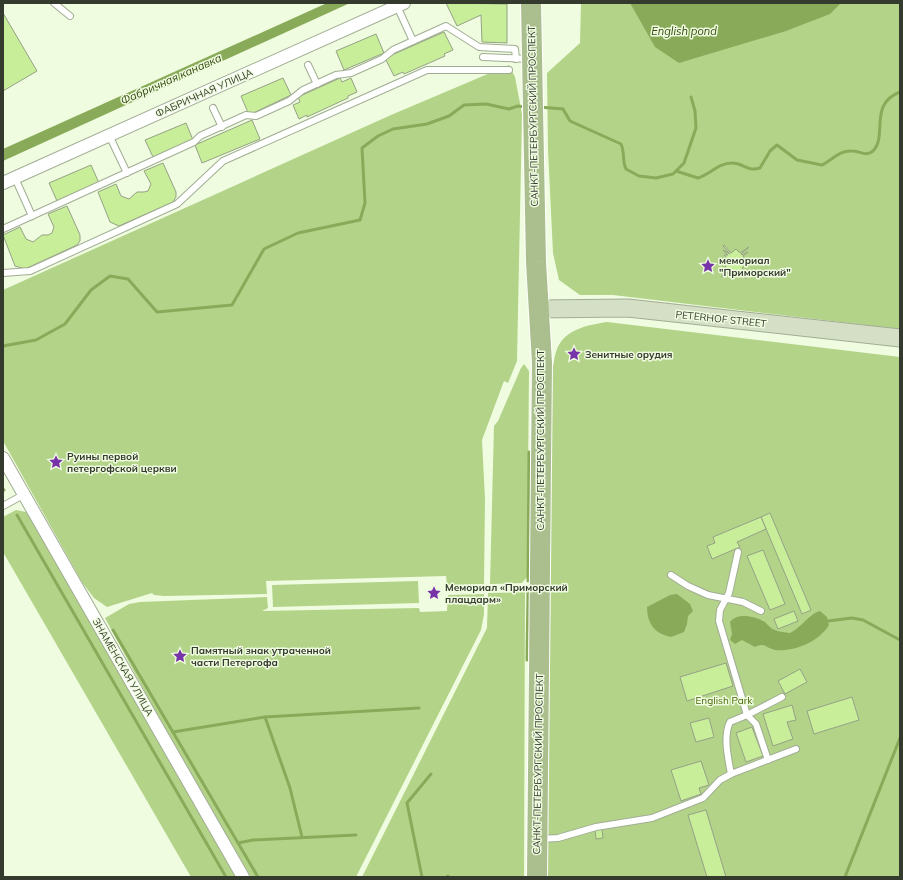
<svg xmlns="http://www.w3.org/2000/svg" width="903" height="880" viewBox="0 0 903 880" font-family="Mulish,sans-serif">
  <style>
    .green { fill: #b3d389 }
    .water { fill: #89ab59 }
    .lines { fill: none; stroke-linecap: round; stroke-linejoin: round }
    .stream { stroke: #89ab59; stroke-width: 3 }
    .building { fill: #c9ee99; stroke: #95a187 }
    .lane-casing { stroke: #a1ad93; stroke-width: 8 }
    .street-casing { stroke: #a1ad93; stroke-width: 14 }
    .secondary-casing { stroke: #a1ad93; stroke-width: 19 }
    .primary-casing { stroke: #fff; stroke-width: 22 }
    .lane { stroke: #fff; stroke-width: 6 }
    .street { stroke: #fff; stroke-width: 12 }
    .secondary { stroke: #d5dfc6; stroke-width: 17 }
    .primary { stroke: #abbe8e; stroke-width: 20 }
    .labels { text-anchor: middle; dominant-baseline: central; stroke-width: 3; stroke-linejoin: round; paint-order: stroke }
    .street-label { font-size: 10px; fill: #353a2f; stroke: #effce0 }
    .poi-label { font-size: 10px; font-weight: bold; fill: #353a2f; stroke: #effce0; text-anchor: start }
    .park-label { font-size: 10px; fill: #456304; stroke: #effce0 }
    .water-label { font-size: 11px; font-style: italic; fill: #32480a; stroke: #effce0 }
  </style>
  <rect width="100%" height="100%" fill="#effce0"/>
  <g class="green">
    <path d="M 581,3 L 900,3 L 900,329 L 613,295 L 580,295 L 559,280 L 553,253 L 548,150 L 547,73 L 580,43 Z"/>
    <path d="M 509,65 L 515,77 L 522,114 L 517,361 L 508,383 L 504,381 L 482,440 L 485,499 L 484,584 L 447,585 L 446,576 L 266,581 L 267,594 L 164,596 L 154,595 L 152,593 L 107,607 L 94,598 L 82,582 L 3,441 L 3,290 L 391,115 Z"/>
    <path d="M 607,322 L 900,357 L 900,877 L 546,877 L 552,371 C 554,364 554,356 557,349 C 565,329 588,325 607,322 Z"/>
    <path d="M 524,364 L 529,371 L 527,577 L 522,583 L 490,584 L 494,426 L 498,421 L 521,368 Z"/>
    <path d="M 16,510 L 26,512 L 32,517 L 237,877 L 191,877 L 3,552 L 3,517 Z"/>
    <path d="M 418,581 L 419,603 L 273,607 L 272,585 Z"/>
    <path d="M 525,592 L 524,877 L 362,877 L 487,628 L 488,593 Z"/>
    <path d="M 484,594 L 484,614 L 481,630 L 356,877 L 251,877 L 173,744 L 105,618 L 129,604 L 140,602 L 267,597 L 268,608 L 262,611 L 419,608 L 420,612 L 447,611 L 448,595 Z"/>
  </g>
  <g class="water">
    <path d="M 327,3 L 350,3 L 3,161 L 3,149 Z"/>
    <path d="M 630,3 L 841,3 L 830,14 L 786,31 L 679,63 L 655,47 Z"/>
    <path d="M 677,594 L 690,604 L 693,611 L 688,616 L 687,624 L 684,632 L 671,637 C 655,634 647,624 647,607 L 670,595 Z"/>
    <path d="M 820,611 L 827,617 L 829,625 C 819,642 794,652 775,650 C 765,648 766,642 755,647 L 742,640 L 735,644 L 730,640 L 732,634 L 730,622 C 737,612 755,616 765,622 C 768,625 771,629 775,630 C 779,632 785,632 790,633 C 802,627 810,613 820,611 Z"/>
  </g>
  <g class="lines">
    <g class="stream">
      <path d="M 539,107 L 563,109 L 570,121 L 621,144 C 625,153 622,161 626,169 L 639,176 L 656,178 L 673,174 L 684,163 L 696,128 L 695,111 L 691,97"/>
      <path d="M 676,171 L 698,178 C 711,174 718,163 732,163 C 744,163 746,172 760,168 L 770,151 L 777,145 L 797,160 L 822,165 C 832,160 840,150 852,151 C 860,151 866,157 873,151 C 888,136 868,104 900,92"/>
      <path d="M 3,346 L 36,340 L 65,324 L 91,290 L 110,276 L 128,279 L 157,312 L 232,305 L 264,249 L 298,233 L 360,220 L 365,203 L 362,148 L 378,136 L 393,129 L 427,124 L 449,116 L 464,105 L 486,104 L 509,109 L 518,106 L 525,107"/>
      <path d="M 3,489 L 4,490"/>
      <path d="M 17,515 L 226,877"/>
      <path d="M 528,581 L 529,452"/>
      <path d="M 828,621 L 852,618 L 863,620 L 900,640"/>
      <path d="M 113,630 L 258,877"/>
      <path d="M 527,660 L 528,592"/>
      <path d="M 265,717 L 419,708"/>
      <path d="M 173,732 L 265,717 L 290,788 L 302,837"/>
      <path d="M 238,843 L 253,840 L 356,835"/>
      <path d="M 422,877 L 407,803 L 431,774"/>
      <path d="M 447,877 L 448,876"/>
      <path d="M 845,877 L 900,738"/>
    </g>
  </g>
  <g class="building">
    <path d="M 446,3 L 507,4 L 507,43 L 482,42 L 481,15 L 457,26 Z"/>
    <path d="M 3,13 L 37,71 L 3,91 Z"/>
    <path d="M 444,32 L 453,50 L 444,54 L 445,56 L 404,74 L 403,72 L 394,76 L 385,58 Z"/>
    <path d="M 376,34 L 384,53 L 344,70 L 336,51 Z"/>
    <path d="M 283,78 L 291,95 L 249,115 L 241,96 Z"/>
    <path d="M 340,78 L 342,82 L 351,78 L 357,92 L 348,96 L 348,98 L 307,117 L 307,115 L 299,119 L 293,105 L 300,102 L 298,97 Z"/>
    <path d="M 252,120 L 260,139 L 202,163 L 195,145 Z"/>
    <path d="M 186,123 L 193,140 L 153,157 L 145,140 Z"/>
    <path d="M 163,163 L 176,192 L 176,197 L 173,202 L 119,226 L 110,222 L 98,192 L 116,184 L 121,196 L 129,199 L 137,192 L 144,192 L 148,191 L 151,184 L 144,171 Z"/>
    <path d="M 91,165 L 99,183 L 57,201 L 49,183 Z"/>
    <path d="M 67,206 L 80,235 L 80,241 L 77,245 L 25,269 L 15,266 L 3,235 L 20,227 L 26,239 L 33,242 L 42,235 L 48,235 L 52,233 L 54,227 L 48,214 Z"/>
    <path d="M 724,245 L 731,253 L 736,249 L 740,253 L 749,247 L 741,254 L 742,255 L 748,252 L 743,256 L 748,263 L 742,268 L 746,274 L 740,270 L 746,279 L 739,271 L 734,275 L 730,271 L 721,277 L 729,270 L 722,273 L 727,268 L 724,268 L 726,266 L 721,261 L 726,257 L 724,255 L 728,255 L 723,250 L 730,254 L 723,246 Z"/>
    <path d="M 770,513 L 811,610 L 802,614 L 761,517 Z"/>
    <path d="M 761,517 L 766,529 L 737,542 L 740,547 L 712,559 L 707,546 L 715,543 L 713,537 Z"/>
    <path d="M 763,550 L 785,604 L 770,610 L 747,556 Z"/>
    <path d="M 794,611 L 798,621 L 778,629 L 774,619 Z"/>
    <path d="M 726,663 L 733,686 L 687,701 L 680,677 Z"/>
    <path d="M 800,669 L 807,682 L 785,694 L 778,681 Z"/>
    <path d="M 852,697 L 859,720 L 814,734 L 807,711 Z"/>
    <path d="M 792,705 L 796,720 L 787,722 L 793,739 L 773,746 L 763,714 Z"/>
    <path d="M 709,718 L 714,737 L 696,742 L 690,723 Z"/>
    <path d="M 752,727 L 763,756 L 746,762 L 736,733 Z"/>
    <path d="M 701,761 L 709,785 L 699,788 L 701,794 L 681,801 L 671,770 Z"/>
    <path d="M 706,810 L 726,877 L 707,877 L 688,815 Z"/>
    <path d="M 602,829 L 603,838 L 596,839 L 595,830 Z"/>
  </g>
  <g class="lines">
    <defs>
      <g id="lane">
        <path d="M 54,3 L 70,16"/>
        <path d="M 397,6 L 413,41"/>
        <path d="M 483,57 L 529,59"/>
        <path d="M 308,65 L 317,84"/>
        <path d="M 213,108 L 222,127"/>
        <path d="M 109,135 L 127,173"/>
        <path d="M 15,178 L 32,216"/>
        <path d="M 3,229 L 194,142 L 200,136 L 246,115 L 256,116 L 289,101 L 303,90 L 336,75 L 351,73 L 382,59 L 393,50 L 446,26 L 479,47 L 515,49 L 516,59"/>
        <path d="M 3,273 L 30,271 L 177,204 L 223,161 L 427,70 L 509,70"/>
        <path d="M 3,506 L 25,494"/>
        <path d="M 738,552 L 729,593 L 720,610 L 719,621 L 747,715 L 756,724 L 768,760"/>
        <path d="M 671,575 L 688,586 L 708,595 L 743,602 L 761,611"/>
        <path d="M 731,774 L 796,749"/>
        <path d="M 540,839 L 558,838 L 596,827 L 652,818 L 703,798 L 720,780 L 731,774 C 728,758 723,736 730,722 L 747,715 L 782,697"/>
      </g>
      <g id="street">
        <path d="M 3,183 L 404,3"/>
        <path d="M 3,458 L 243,877"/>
      </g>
      <path id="secondary" d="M 538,309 L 628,308 L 900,338"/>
      <path id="primary" d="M 531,3 L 536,262 L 542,363 L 537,877"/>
    </defs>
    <use href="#lane" class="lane-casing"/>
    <use href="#street" class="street-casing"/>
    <use href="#secondary" class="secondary-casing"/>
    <use href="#primary" class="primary-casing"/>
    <use href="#lane" class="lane"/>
    <use href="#street" class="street"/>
    <use href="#secondary" class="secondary"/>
    <use href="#primary" class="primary"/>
  </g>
  <defs>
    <symbol id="sight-bare" viewBox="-9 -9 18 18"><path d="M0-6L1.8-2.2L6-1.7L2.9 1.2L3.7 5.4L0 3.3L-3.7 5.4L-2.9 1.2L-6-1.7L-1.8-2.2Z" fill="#7734a8" stroke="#effce0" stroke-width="2.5" paint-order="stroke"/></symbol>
  </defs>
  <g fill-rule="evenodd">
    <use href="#sight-bare" x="698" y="256" width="20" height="20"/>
    <use href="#sight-bare" x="564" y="344" width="20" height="20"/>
    <use href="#sight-bare" x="46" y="452" width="20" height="20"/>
    <use href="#sight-bare" x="424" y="583" width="20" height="20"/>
    <use href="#sight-bare" x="170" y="646" width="20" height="20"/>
  </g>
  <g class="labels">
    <g class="street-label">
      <text transform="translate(204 93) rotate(-24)">ФАБРИЧНАЯ УЛИЦА</text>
      <text transform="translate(533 116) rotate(-91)">САНКТ-ПЕТЕРБУРГСКИЙ ПРОСПЕКТ</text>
      <text transform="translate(721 319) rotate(6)">PETERHOF STREET</text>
      <text transform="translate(540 440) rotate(-90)">САНКТ-ПЕТЕРБУРГСКИЙ ПРОСПЕКТ</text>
      <text transform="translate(123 667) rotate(60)">ЗНАМЕНСКАЯ УЛИЦА</text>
      <text transform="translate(538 764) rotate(-89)">САНКТ-ПЕТЕРБУРГСКИЙ ПРОСПЕКТ</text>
    </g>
    <g class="poi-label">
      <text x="719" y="260">мемориал<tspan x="719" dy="12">"Приморский"</tspan></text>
      <text x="585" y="354">Зенитные орудия</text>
      <text x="67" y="456">Руины первой<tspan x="67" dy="12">петергофской церкви</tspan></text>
      <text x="445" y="587">Мемориал «Приморский<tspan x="445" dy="12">плацдарм»</tspan></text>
      <text x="191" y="650">Памятный знак утраченной<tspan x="191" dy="12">части Петергофа</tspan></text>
    </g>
    <g class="park-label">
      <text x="724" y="700">English Park</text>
    </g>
    <g class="water-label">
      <text x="684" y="31">English pond</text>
      <text transform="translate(171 79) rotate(-24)">Фабричная канавка</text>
    </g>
  </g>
  <rect width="903" height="880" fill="none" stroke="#353a2f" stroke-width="8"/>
</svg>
